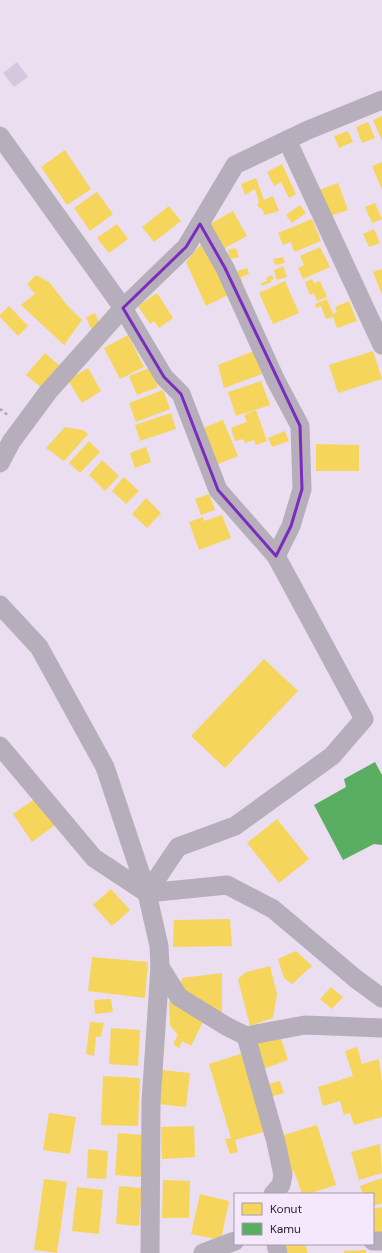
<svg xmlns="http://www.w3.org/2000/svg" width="382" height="1253" viewBox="0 0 382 1253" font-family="'DM Sans',sans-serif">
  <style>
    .homes { fill: #f6d55c }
    .public { fill: #5aae61 }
    .building { fill: #d7c7de }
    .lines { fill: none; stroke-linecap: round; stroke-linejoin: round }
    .path { stroke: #aea6b2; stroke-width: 2.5; stroke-dasharray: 3 3; stroke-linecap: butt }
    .minor { stroke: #b6aeba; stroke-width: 19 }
    .marked { fill: none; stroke: #7b2cbf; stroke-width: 3; stroke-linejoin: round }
  </style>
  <rect width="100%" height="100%" fill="#eadef0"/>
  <g class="homes">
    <path d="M 382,116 L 382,141 L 373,120 Z"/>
    <path d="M 368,122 L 375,138 L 362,143 L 356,127 Z"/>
    <path d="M 348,131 L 353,142 L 339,148 L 334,136 Z"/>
    <path d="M 65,150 L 91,189 L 67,205 L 41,167 Z"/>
    <path d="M 382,162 L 382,190 L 372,166 Z"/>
    <path d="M 282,164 L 296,194 L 289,198 L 281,182 L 274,186 L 267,172 Z"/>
    <path d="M 256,178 L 264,200 L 273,196 L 279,211 L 265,215 L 262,209 L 257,206 L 259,202 L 255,189 L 245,195 L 241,184 Z"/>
    <path d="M 338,183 L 348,210 L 328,217 L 319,190 Z"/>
    <path d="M 97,192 L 113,214 L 90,231 L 74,208 Z"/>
    <path d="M 375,203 L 382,219 L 372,223 L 365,207 Z"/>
    <path d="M 300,205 L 306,213 L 292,223 L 286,215 Z"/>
    <path d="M 169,206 L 181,221 L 154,242 L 142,227 Z"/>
    <path d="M 233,211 L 247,236 L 223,249 L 210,224 Z"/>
    <path d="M 312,219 L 321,241 L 294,252 L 291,242 L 283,245 L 278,233 Z"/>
    <path d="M 117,224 L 128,239 L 109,253 L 97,238 Z"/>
    <path d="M 374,229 L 380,243 L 369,247 L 363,234 Z"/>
    <path d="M 203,242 L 230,294 L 206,306 L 186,262 Z"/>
    <path d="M 320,247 L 330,267 L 303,279 L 298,268 L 304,265 L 300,256 Z"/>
    <path d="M 236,248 L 239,257 L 230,259 L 228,250 Z"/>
    <path d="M 283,257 L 285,263 L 275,265 L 273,259 Z"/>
    <path d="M 283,266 L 287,277 L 277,280 L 274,270 Z"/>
    <path d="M 247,268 L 249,274 L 241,277 L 242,281 L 237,283 L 231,273 Z"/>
    <path d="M 382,269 L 382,295 L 373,272 Z"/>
    <path d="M 36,275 L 49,282 L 67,305 L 82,320 L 64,345 L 21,305 L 35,294 L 27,284 Z"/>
    <path d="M 272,275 L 274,279 L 270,280 L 272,282 L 261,286 L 261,283 L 267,281 L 266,278 Z"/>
    <path d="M 312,279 L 314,283 L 320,281 L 327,297 L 317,301 L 314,293 L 310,295 L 305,282 Z"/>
    <path d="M 285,281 L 299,313 L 273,324 L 259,293 Z"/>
    <path d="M 157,293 L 173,318 L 159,328 L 154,321 L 150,324 L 138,306 Z"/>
    <path d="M 327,299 L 333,314 L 337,312 L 335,307 L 349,301 L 357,321 L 337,328 L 333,317 L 326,319 L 321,306 L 316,308 L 315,304 Z"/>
    <path d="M 9,306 L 28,326 L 18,336 L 0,317 L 0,315 Z"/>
    <path d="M 95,313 L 101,328 L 92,331 L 86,317 Z"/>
    <path d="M 128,335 L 144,367 L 120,379 L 104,348 Z"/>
    <path d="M 254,351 L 262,374 L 224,388 L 218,365 Z"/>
    <path d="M 373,351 L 382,379 L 338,393 L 329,365 Z"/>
    <path d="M 45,353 L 61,367 L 43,389 L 26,375 Z"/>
    <path d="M 88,368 L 101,391 L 82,403 L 68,380 Z"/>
    <path d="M 150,368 L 158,387 L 137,395 L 129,376 Z"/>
    <path d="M 261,381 L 270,405 L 236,416 L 228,392 Z"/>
    <path d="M 163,390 L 170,409 L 136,422 L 129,403 Z"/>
    <path d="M 256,410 L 267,441 L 256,445 L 254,440 L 245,443 L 243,439 L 235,441 L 231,428 L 247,422 L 244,415 Z"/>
    <path d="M 171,413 L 176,429 L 140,441 L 135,425 Z"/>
    <path d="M 223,420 L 238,456 L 216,465 L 201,429 Z"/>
    <path d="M 65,427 L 83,430 L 88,434 L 64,461 L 46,448 Z"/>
    <path d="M 285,431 L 289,441 L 272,447 L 268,438 Z"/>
    <path d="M 89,441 L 100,452 L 80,473 L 69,463 Z"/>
    <path d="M 316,444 L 359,445 L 359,471 L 316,471 Z"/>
    <path d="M 146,447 L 151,462 L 135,468 L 130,453 Z"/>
    <path d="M 102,460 L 119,476 L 105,491 L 89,475 Z"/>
    <path d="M 124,477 L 139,491 L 126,504 L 112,491 Z"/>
    <path d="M 209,494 L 215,510 L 201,515 L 195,499 Z"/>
    <path d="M 146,498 L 161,513 L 147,528 L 132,514 Z"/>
    <path d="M 222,515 L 231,538 L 199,550 L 189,522 L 203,517 L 204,521 Z"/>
    <path d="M 264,659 L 298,691 L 225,768 L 191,736 Z"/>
    <path d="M 36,798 L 55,825 L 32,842 L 13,814 Z"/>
    <path d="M 277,819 L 309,859 L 279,883 L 247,843 Z"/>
    <path d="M 111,889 L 130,910 L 112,926 L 93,905 Z"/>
    <path d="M 230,919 L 232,946 L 173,947 L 174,920 Z"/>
    <path d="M 296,951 L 312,966 L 292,984 L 284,978 L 278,959 Z"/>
    <path d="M 92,957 L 148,962 L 145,998 L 88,991 Z"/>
    <path d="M 270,966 L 277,994 L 273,1018 L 250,1026 L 238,979 L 246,972 Z"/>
    <path d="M 222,973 L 222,1018 L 181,992 L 182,978 Z"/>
    <path d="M 331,987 L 343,997 L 332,1009 L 320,999 Z"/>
    <path d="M 173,996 L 206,1016 L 191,1046 L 182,1041 L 179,1048 L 173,1044 L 178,1035 L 170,1025 L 169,1002 Z"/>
    <path d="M 111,999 L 113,1012 L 95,1014 L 94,1000 Z"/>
    <path d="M 90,1022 L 104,1023 L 101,1036 L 96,1037 L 94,1056 L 86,1054 Z"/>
    <path d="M 111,1028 L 140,1030 L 138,1066 L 109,1064 Z"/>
    <path d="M 280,1035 L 288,1060 L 260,1070 L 251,1045 Z"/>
    <path d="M 357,1047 L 362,1064 L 379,1059 L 382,1083 L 382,1117 L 354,1125 L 350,1113 L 344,1115 L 340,1101 L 323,1106 L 318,1087 L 353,1076 L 345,1051 Z"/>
    <path d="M 244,1053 L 267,1131 L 235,1140 L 238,1152 L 230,1154 L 225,1139 L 231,1138 L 209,1064 Z"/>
    <path d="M 162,1070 L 190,1073 L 186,1107 L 158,1104 Z"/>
    <path d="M 103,1076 L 140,1078 L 138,1126 L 101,1125 Z"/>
    <path d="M 280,1081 L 284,1093 L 270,1097 L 266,1085 Z"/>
    <path d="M 49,1113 L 76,1117 L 70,1154 L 43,1150 Z"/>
    <path d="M 317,1125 L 336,1185 L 308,1194 L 302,1194 L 294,1171 L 288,1173 L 277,1137 Z"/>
    <path d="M 194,1126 L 195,1157 L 162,1159 L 161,1127 Z"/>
    <path d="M 118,1133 L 143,1135 L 141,1177 L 115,1175 Z"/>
    <path d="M 380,1144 L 382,1173 L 359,1180 L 351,1152 Z"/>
    <path d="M 88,1149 L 108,1151 L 106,1179 L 87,1178 Z"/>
    <path d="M 382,1178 L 382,1203 L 373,1206 L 373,1194 L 363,1194 L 360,1186 Z"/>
    <path d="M 44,1179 L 67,1182 L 57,1253 L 34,1250 Z"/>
    <path d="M 163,1180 L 190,1181 L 189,1218 L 162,1218 Z"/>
    <path d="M 119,1186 L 142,1188 L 139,1226 L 116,1224 Z"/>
    <path d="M 77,1187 L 103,1190 L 99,1234 L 72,1231 Z"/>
    <path d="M 200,1194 L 229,1201 L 221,1240 L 191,1234 Z"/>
    <path d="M 382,1207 L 382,1233 L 374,1234 L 373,1209 Z"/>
    <path d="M 282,1244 L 305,1244 L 308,1253 L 284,1253 Z"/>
    <path d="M 366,1250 L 366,1253 L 344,1253 L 344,1251 Z"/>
  </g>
  <path class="public" d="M 375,762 L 382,775 L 382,845 L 374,844 L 343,860 L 314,805 L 346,787 L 344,779 Z"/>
  <path class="building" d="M 17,62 L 28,77 L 14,87 L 3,73 Z"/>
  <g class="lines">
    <path class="path" d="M 0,409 L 9,416"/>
    <g class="minor">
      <path d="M 0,136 L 123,308 L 164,377 L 181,394 L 218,490 L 276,556 L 291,526 L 302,489 L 300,426 L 276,381 L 225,268 L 200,224"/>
      <path d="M 287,140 L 382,345"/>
      <path d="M 0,463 L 11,442 L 48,392 L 123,308 L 186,247 L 235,165 L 308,130 L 382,100"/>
      <path d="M 0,605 L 39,647 L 105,767 L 147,893 L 159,946 L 160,967 L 179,997 L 226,1026 L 246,1036 L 276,1142 L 283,1175 L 281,1185 L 273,1194"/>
      <path d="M 0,746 L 94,858 L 147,893 L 227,885 L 273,909 L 356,979 L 382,998"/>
      <path d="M 147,893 L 178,847 L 235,826 L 332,756 L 364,719 L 276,556"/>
      <path d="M 246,1036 L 305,1025 L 382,1028"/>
      <path d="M 373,1241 L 382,1241"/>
      <path d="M 276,1244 L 278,1253"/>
      <path d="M 150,1253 L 151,1102 L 160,967"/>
      <path d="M 203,1253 L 235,1241"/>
    </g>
  </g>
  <path class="marked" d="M 200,224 L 225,268 L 300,426 L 302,489 L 291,526 L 276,556 L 218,490 L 181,394 L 164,377 L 123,308 L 186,247 Z"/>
  <rect x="234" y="1193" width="140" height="52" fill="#f6e8fc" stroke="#a69aab"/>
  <rect x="242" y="1203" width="20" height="12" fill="#f6d55c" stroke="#a69aab"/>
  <text x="270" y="1213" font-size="12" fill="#2d2531">Konut</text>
  <rect x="242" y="1223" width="20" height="12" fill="#5aae61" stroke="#a69aab"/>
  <text x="270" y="1233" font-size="12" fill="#2d2531">Kamu</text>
</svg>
